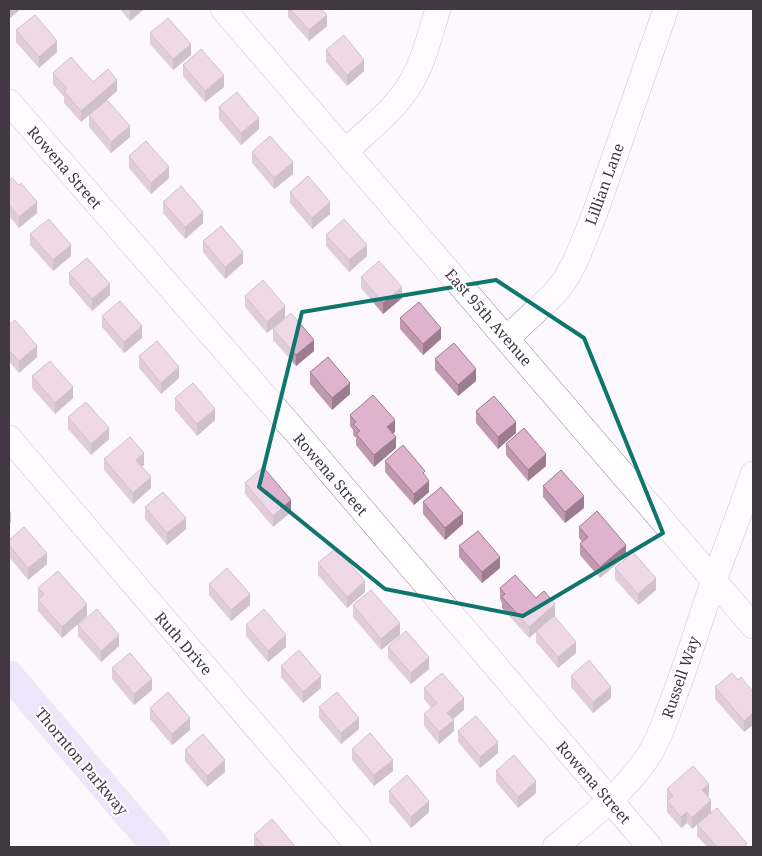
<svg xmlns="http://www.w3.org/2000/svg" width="762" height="856" viewBox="0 0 762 856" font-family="'Noto Serif',serif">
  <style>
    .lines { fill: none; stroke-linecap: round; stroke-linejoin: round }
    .minor-casing { stroke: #98839d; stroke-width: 26 }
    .major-casing { stroke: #d5d3d6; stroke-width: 29 }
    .minor { stroke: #fff; stroke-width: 25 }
    .major { stroke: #dad0f8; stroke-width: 28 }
    .wall { fill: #c099b0 }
    .shaded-wall { fill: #9c7d90 }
    .building { fill: #dfb2cd; stroke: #9c7d90 }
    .marked { fill: none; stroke: #0f766e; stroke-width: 4; stroke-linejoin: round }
    .labels { text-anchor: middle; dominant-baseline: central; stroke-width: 4; stroke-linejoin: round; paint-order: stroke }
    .street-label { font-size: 15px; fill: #413844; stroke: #fff }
  </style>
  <rect width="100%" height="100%" fill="#fcf8fe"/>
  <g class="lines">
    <defs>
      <g id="minor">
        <path d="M 223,9 L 753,626"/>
        <path d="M 9,102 L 296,432 L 650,847"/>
        <path d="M 346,151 C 369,129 396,109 412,81 C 424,61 431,31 438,9"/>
        <path d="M 507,338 L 554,294 L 565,280 L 576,260 L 595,213 L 666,9"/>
        <path d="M 9,438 L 359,847"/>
        <path d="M 555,847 C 586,821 621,795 645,761 C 656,746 663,727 669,710 C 682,677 693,643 704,609 C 719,564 738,520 753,474"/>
      </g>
      <path id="major" d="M 9,675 L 156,847"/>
    </defs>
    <use href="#minor" class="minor-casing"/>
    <use href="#major" class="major-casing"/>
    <use href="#minor" class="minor"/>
    <use href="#major" class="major"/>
  </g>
  <g class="wall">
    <path d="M 120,9 L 144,9 L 130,21 Z"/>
    <path d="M 288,9 L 321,9 L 327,26 L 309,41 L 288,17 Z"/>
    <path d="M 16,30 L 57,52 L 39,68 L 16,42 Z"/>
    <path d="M 150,33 L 191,55 L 173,70 L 150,44 Z"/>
    <path d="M 326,50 L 364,71 L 347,86 L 326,62 Z"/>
    <path d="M 183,65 L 224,87 L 205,102 L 183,76 Z"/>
    <path d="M 53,73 L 93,82 L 117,91 L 81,122 L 64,103 L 64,97 L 53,84 Z"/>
    <path d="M 219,107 L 259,129 L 241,145 L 219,119 Z"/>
    <path d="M 89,115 L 130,137 L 111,153 L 89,127 Z"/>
    <path d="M 252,152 L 293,174 L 274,189 L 252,163 Z"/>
    <path d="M 129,156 L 169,178 L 151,194 L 129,168 Z"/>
    <path d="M 9,181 L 37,213 L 19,228 L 9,216 Z"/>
    <path d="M 290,192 L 330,214 L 312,229 L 290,203 Z"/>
    <path d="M 163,202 L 203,223 L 185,239 L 163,213 Z"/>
    <path d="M 30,234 L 71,256 L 53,271 L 30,245 Z"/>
    <path d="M 326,235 L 367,256 L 349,272 L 326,246 Z"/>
    <path d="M 203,241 L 243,263 L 225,279 L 203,252 Z"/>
    <path d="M 69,273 L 110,295 L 92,311 L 69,284 Z"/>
    <path d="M 361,277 L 402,298 L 383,314 L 361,288 Z"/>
    <path d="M 245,296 L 285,318 L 267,333 L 245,307 Z"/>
    <path d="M 102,316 L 142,338 L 124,353 L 102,327 Z"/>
    <path d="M 400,318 L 441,339 L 423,355 L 400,329 Z"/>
    <path d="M 9,325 L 37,357 L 19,373 L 9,361 Z"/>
    <path d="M 273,329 L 314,351 L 296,366 L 273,340 Z"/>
    <path d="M 139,356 L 179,378 L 161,394 L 139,368 Z"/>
    <path d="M 435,359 L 476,381 L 458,396 L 435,370 Z"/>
    <path d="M 310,372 L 350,394 L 332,410 L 310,384 Z"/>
    <path d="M 32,376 L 73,398 L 55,414 L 32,388 Z"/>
    <path d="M 175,398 L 215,420 L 197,436 L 175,410 Z"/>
    <path d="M 476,411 L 516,433 L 498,449 L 476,423 Z"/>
    <path d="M 350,415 L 395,432 L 393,433 L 396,448 L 374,467 L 356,445 L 356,438 L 353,435 L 353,430 L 350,426 Z"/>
    <path d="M 68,417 L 109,439 L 91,455 L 68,429 Z"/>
    <path d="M 506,444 L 546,466 L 528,481 L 506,455 Z"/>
    <path d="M 104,459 L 144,465 L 142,467 L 151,488 L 133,504 L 104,470 Z"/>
    <path d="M 385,461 L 425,476 L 429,492 L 414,505 L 385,472 Z"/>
    <path d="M 245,483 L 291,512 L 273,527 L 245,494 Z"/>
    <path d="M 543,486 L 584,508 L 565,523 L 543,497 Z"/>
    <path d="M 423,502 L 463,524 L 445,540 L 423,514 Z"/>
    <path d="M 145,507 L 186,529 L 167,545 L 145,519 Z"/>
    <path d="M 579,527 L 626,556 L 600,578 L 580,555 L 580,544 L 582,542 L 579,538 Z"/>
    <path d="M 9,540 L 47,564 L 28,580 L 9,557 Z"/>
    <path d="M 459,546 L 500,568 L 482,583 L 459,557 Z"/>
    <path d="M 318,563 L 365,592 L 347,608 L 318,575 Z"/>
    <path d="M 615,568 L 656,590 L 638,605 L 615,579 Z"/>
    <path d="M 209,584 L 250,605 L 231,621 L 209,595 Z"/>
    <path d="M 38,588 L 87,616 L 62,638 L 38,611 Z"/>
    <path d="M 500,588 L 536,598 L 555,615 L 554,616 L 576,653 L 558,668 L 536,642 L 536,632 L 529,638 L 502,608 L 502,603 L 500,599 Z"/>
    <path d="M 353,605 L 400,635 L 381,650 L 353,617 Z"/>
    <path d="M 78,625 L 119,646 L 101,662 L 78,636 Z"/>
    <path d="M 246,625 L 286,647 L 268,662 L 246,636 Z"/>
    <path d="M 388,647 L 429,669 L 411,684 L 388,658 Z"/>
    <path d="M 281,666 L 321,688 L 303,703 L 281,677 Z"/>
    <path d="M 112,668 L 152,690 L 134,705 L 112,679 Z"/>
    <path d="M 571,676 L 611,698 L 593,713 L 571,687 Z"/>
    <path d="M 715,687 L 753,692 L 753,725 L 744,732 L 715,699 Z"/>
    <path d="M 424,688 L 464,710 L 453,719 L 454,731 L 439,744 L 424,726 L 424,714 L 431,708 L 424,699 Z"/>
    <path d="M 319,707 L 359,729 L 341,744 L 319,718 Z"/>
    <path d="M 150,708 L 190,730 L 172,745 L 150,719 Z"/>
    <path d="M 458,731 L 498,753 L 480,768 L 458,742 Z"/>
    <path d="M 352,749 L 393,771 L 374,786 L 352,760 Z"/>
    <path d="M 185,750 L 225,772 L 207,787 L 185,761 Z"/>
    <path d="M 496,771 L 536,793 L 518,808 L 496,782 Z"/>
    <path d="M 667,789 L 709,795 L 708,797 L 711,812 L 692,829 L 687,823 L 681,828 L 667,812 Z"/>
    <path d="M 389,791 L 429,812 L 411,828 L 389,802 Z"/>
    <path d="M 697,824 L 747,847 L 707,847 L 697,836 Z"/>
    <path d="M 254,835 L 294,847 L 255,847 L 254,846 Z"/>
  </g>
  <g class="shaded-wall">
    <path d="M 9,9 L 21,9 L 9,19 Z"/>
    <path d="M 131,9 L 144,9 L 130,21 L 130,10 Z"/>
    <path d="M 327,15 L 327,26 L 309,41 L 309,30 Z"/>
    <path d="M 57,41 L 57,52 L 39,68 L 39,57 Z"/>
    <path d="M 191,44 L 191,55 L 173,70 L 173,59 Z"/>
    <path d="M 364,60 L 364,71 L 347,86 L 347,75 Z"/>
    <path d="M 224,75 L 224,87 L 205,102 L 205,91 Z"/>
    <path d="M 117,80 L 117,91 L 81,122 L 81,111 Z"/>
    <path d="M 259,118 L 259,129 L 241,145 L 241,133 Z"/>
    <path d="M 130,126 L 130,137 L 111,153 L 111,142 Z"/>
    <path d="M 293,162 L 293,174 L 274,189 L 274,178 Z"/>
    <path d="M 169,167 L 169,178 L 151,194 L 151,183 Z"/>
    <path d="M 37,202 L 37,213 L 19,228 L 19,217 Z"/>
    <path d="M 330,202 L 330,214 L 312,229 L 312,218 Z"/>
    <path d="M 203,212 L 203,223 L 185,239 L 185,227 Z"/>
    <path d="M 71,245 L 71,256 L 53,271 L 53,260 Z"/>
    <path d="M 367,245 L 367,256 L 349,272 L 349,260 Z"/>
    <path d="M 243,252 L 243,263 L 225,279 L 225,267 Z"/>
    <path d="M 110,284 L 110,295 L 92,311 L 92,299 Z"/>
    <path d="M 402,287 L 402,298 L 383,314 L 383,303 Z"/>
    <path d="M 285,306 L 285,318 L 267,333 L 267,322 Z"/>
    <path d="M 142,326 L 142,338 L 124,353 L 124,342 Z"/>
    <path d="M 441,328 L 441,339 L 423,355 L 423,344 Z"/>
    <path d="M 314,340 L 314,351 L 296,366 L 296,355 Z"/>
    <path d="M 37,346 L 37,357 L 19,373 L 19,361 Z"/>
    <path d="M 179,367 L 179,378 L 161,394 L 161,383 Z"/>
    <path d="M 476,369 L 476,381 L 458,396 L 458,385 Z"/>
    <path d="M 350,383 L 350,394 L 332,410 L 332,398 Z"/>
    <path d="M 73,387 L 73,398 L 55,414 L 55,403 Z"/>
    <path d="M 215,409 L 215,420 L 197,436 L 197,424 Z"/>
    <path d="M 395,420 L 395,432 L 387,438 L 387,427 Z"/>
    <path d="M 516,422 L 516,433 L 498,449 L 498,437 Z"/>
    <path d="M 109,428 L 109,439 L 91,455 L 91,444 Z"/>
    <path d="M 396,437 L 396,448 L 374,467 L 374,455 Z"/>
    <path d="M 144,453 L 144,465 L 136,471 L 136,460 Z"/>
    <path d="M 546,454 L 546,466 L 528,481 L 528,470 Z"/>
    <path d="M 151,477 L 151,488 L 133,504 L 133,493 Z"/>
    <path d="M 429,481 L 429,492 L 414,505 L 414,494 Z"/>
    <path d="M 584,496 L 584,508 L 565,523 L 565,512 Z"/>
    <path d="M 291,500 L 291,512 L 273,527 L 273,516 Z"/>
    <path d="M 11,511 L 11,522 L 9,525 L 9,513 Z"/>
    <path d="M 463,513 L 463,524 L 445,540 L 445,528 Z"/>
    <path d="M 186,518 L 186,529 L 167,545 L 167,533 Z"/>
    <path d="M 626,545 L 626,556 L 600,578 L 600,567 Z"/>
    <path d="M 47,553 L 47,564 L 28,580 L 28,568 Z"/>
    <path d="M 500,557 L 500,568 L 482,583 L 482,572 Z"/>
    <path d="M 656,578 L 656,590 L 638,605 L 638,594 Z"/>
    <path d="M 365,581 L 365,592 L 347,608 L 347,597 Z"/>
    <path d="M 250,594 L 250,605 L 231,621 L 231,610 Z"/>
    <path d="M 87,604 L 87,616 L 62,638 L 62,627 Z"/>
    <path d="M 555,604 L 555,615 L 529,638 L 529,627 Z"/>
    <path d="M 400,623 L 400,635 L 381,650 L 381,639 Z"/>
    <path d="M 119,635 L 119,646 L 101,662 L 101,651 Z"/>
    <path d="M 286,635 L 286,647 L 268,662 L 268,651 Z"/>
    <path d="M 576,642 L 576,653 L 558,668 L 558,657 Z"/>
    <path d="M 429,657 L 429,669 L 411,684 L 411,673 Z"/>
    <path d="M 321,676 L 321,688 L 303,703 L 303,692 Z"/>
    <path d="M 152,679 L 152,690 L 134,705 L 134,694 Z"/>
    <path d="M 611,687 L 611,698 L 593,713 L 593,702 Z"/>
    <path d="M 464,698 L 464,710 L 447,724 L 447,713 Z"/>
    <path d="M 753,713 L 753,725 L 744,732 L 744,721 Z"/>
    <path d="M 190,718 L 190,730 L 172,745 L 172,734 Z"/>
    <path d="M 359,718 L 359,729 L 341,744 L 341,733 Z"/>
    <path d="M 454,720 L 454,731 L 439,744 L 439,732 Z"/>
    <path d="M 498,742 L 498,753 L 480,768 L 480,757 Z"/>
    <path d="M 225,760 L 225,772 L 207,787 L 207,776 Z"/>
    <path d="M 393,760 L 393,771 L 374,786 L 374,775 Z"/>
    <path d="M 536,781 L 536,793 L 518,808 L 518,797 Z"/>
    <path d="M 709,784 L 709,795 L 702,802 L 702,790 Z"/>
    <path d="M 711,800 L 711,812 L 692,829 L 692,818 Z"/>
    <path d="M 429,801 L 429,812 L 411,828 L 411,817 Z"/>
    <path d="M 687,812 L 687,823 L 681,828 L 681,817 Z"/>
  </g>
  <g class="building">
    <path d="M 290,9 L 321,9 L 327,15 L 309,30 Z"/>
    <path d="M 35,15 L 57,41 L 39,57 L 16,30 Z"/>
    <path d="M 168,18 L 191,44 L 173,59 L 150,33 Z"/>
    <path d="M 344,35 L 364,60 L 347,75 L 326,50 Z"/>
    <path d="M 201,49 L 224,75 L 205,91 L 183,65 Z"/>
    <path d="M 71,57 L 93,82 L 108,69 L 117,80 L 81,111 L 64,91 L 67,89 L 53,73 Z"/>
    <path d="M 237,92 L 259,118 L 241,133 L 219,107 Z"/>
    <path d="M 107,100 L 130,126 L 111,142 L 89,115 Z"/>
    <path d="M 270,136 L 293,162 L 274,178 L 252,152 Z"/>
    <path d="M 146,141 L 169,167 L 151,183 L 129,156 Z"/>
    <path d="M 308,176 L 330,202 L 312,218 L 290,192 Z"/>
    <path d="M 12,178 L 19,185 L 21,183 L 37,202 L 19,217 L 9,205 L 9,181 Z"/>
    <path d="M 181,186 L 203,212 L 185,227 L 163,202 Z"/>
    <path d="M 49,219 L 71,245 L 53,260 L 30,234 Z"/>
    <path d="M 344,219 L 367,245 L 349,260 L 326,235 Z"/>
    <path d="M 221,226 L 243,252 L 225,267 L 203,241 Z"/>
    <path d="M 87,258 L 110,284 L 92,299 L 69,273 Z"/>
    <path d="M 379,261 L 402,287 L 383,303 L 361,277 Z"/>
    <path d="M 263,280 L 285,306 L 267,322 L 245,296 Z"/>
    <path d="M 120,301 L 142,326 L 124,342 L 102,316 Z"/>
    <path d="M 419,302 L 441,328 L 423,344 L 400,318 Z"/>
    <path d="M 291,313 L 314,340 L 296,355 L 273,329 Z"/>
    <path d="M 15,320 L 37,346 L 19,361 L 9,350 L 9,325 Z"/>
    <path d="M 157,341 L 179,367 L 161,383 L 139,356 Z"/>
    <path d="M 454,343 L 476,369 L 458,385 L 435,359 Z"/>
    <path d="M 328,357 L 350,383 L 332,398 L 310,372 Z"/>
    <path d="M 50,361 L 73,387 L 55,403 L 32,376 Z"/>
    <path d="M 193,383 L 215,409 L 197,424 L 175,398 Z"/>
    <path d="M 373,395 L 395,420 L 387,427 L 396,437 L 374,455 L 356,434 L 360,431 L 353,424 L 356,422 L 350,415 Z"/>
    <path d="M 494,396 L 516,422 L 498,437 L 476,411 Z"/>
    <path d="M 86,402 L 109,428 L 91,444 L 68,417 Z"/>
    <path d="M 524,428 L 546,454 L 528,470 L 506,444 Z"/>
    <path d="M 130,437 L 144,453 L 136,460 L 151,477 L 133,493 L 104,459 Z"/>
    <path d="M 403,445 L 425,471 L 423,473 L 429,481 L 414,494 L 385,461 Z"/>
    <path d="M 263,467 L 291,500 L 273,516 L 245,483 Z"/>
    <path d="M 561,470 L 584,496 L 565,512 L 543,486 Z"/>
    <path d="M 441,487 L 463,513 L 445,528 L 423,502 Z"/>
    <path d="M 163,492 L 186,518 L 167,533 L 145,507 Z"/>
    <path d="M 597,511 L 626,545 L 600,567 L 580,544 L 588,537 L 579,527 Z"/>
    <path d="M 24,527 L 47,553 L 28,568 L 9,545 L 9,540 Z"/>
    <path d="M 478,531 L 500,557 L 482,572 L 459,546 Z"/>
    <path d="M 336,548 L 365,581 L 347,597 L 318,563 Z"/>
    <path d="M 633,552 L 656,578 L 638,594 L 615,568 Z"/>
    <path d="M 227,568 L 250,594 L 231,610 L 209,584 Z"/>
    <path d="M 58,571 L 87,604 L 62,627 L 38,600 L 44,594 L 38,588 Z"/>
    <path d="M 515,575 L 536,598 L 544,591 L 555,604 L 529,627 L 502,597 L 505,594 L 500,588 Z"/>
    <path d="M 371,590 L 400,623 L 381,639 L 353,605 Z"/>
    <path d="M 97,609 L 119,635 L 101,651 L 78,625 Z"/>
    <path d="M 264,609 L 286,635 L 268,651 L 246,625 Z"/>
    <path d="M 554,616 L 576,642 L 558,657 L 536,631 Z"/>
    <path d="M 406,631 L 429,657 L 411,673 L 388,647 Z"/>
    <path d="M 299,650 L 321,676 L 303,692 L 281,666 Z"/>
    <path d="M 130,653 L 152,679 L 134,694 L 112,668 Z"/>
    <path d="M 589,660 L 611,687 L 593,702 L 571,676 Z"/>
    <path d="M 442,673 L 464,698 L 447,713 L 454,720 L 439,732 L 424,714 L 437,703 L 424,688 Z"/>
    <path d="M 732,673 L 738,680 L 741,677 L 753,692 L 753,713 L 744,721 L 715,687 Z"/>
    <path d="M 168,692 L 190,718 L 172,734 L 150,708 Z"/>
    <path d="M 337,692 L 359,718 L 341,733 L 319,707 Z"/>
    <path d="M 476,716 L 498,742 L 480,757 L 458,731 Z"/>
    <path d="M 370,733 L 393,760 L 374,775 L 352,749 Z"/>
    <path d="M 203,734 L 225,760 L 207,776 L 185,750 Z"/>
    <path d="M 514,755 L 536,781 L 518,797 L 496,771 Z"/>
    <path d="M 693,766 L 709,784 L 702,790 L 711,800 L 692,818 L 687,812 L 681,817 L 667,801 L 673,796 L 667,789 Z"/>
    <path d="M 407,775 L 429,801 L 411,817 L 389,791 Z"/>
    <path d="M 717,808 L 747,844 L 743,847 L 717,847 L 697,824 Z"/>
    <path d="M 272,819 L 294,845 L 292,847 L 265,847 L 254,835 Z"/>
  </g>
  <path d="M0 0H762V856H0ZM 496,280 L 584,338 L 663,533 L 523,616 L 385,589 L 259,487 L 302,312 Z" fill="#fcf8fe" fill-opacity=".55" fill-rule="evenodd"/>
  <path class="marked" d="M 496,280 L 584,338 L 663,533 L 523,616 L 385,589 L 259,487 L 302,312 Z"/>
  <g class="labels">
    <g class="street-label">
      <text transform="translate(65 167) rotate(49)">Rowena Street</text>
      <text transform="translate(604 184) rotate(-70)">Lillian Lane</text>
      <text transform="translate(489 317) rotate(49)">East 95th Avenue</text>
      <text transform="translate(331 474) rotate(49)">Rowena Street</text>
      <text transform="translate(184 643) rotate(49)">Ruth Drive</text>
      <text transform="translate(680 677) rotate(-71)">Russell Way</text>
      <text transform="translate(82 761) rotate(50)">Thornton Parkway</text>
      <text transform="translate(594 782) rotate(49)">Rowena Street</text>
    </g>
  </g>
  <rect width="762" height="856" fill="none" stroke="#413844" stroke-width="20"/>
</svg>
